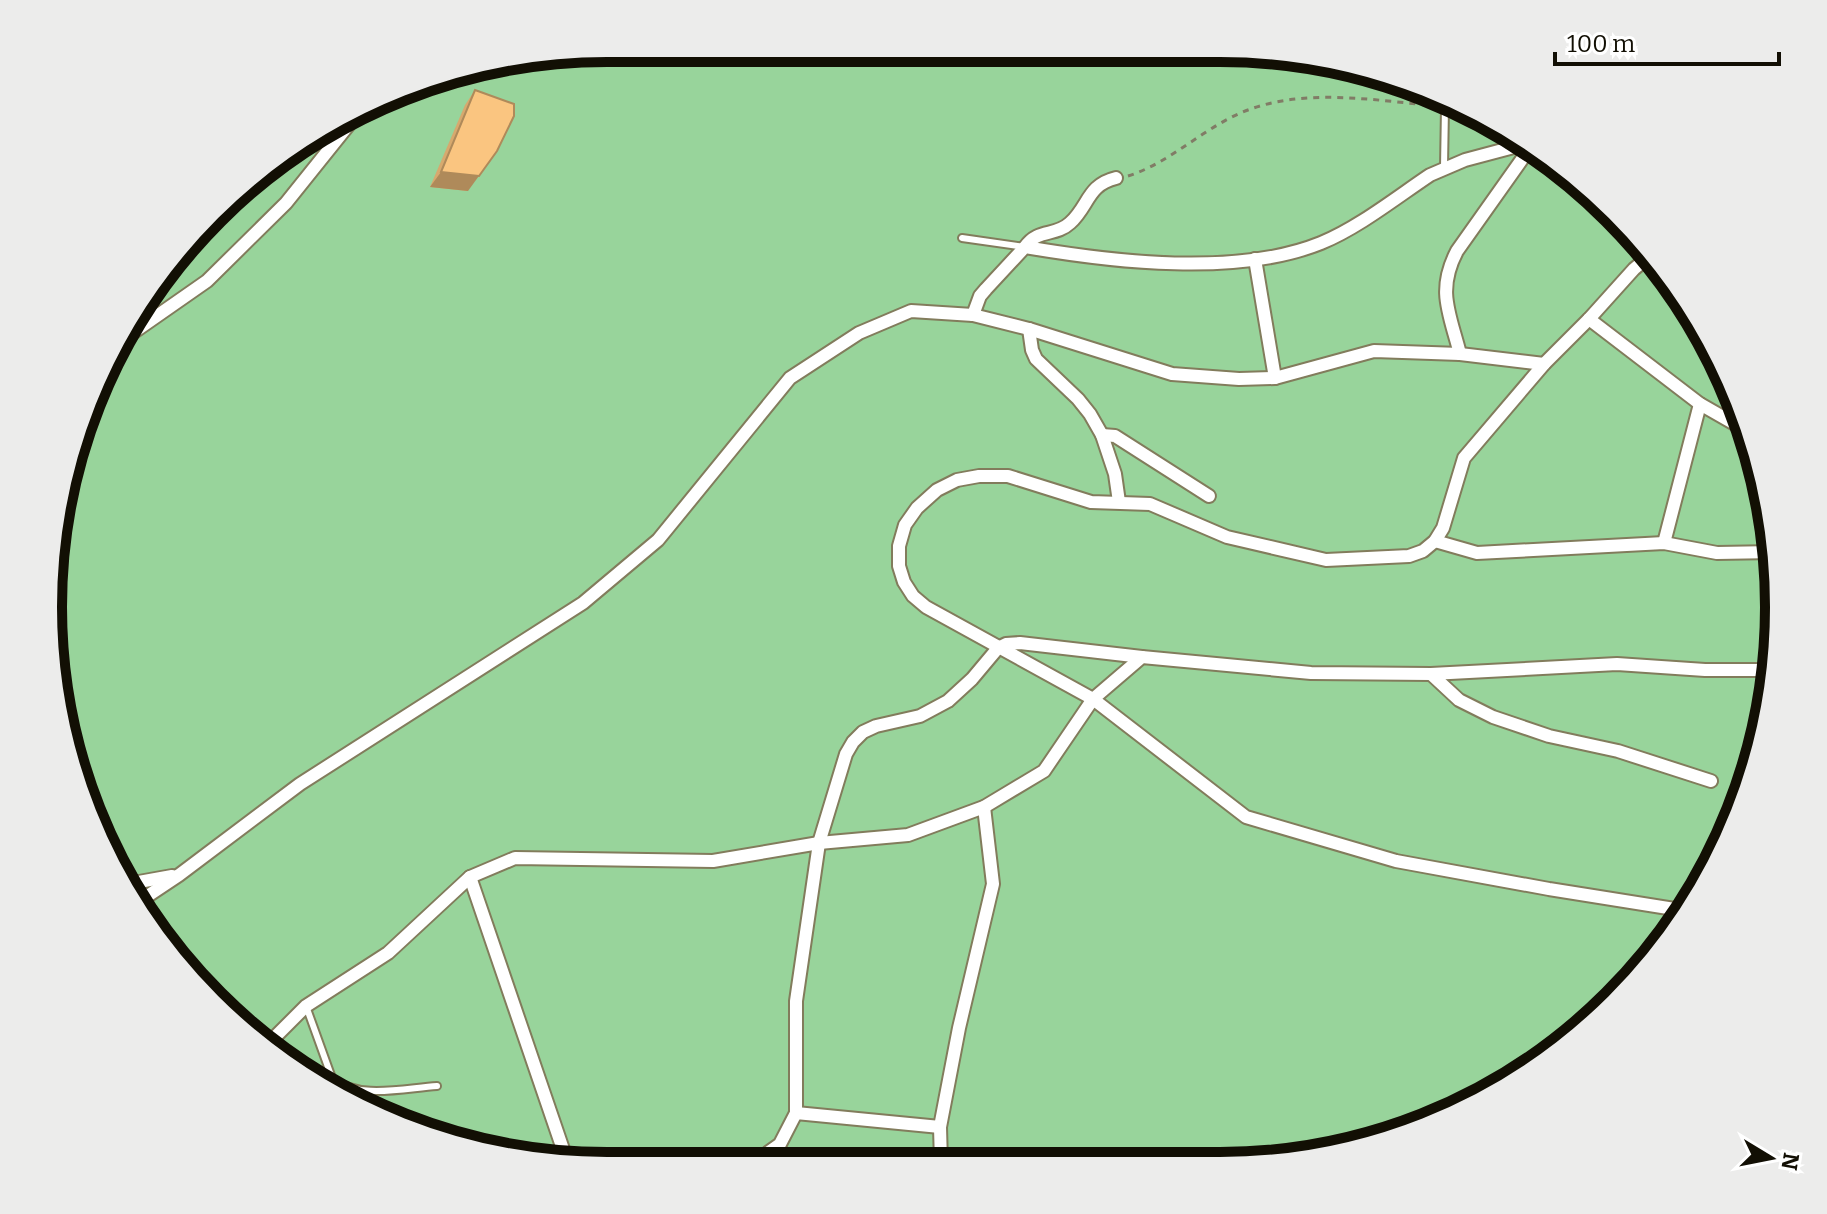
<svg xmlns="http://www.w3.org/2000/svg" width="1827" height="1214" viewBox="0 0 1827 1214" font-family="Bitter,serif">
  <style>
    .green { fill: #98d49b }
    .forest { fill: #96d599 }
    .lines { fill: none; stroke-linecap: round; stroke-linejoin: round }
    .service-casing { stroke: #827c5c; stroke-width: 10 }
    .minor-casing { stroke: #827c5c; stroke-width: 16 }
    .path { stroke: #817c66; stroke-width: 3; stroke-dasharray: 6 6; stroke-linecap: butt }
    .service { stroke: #fff; stroke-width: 6 }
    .minor { stroke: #fff; stroke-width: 12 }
    .wall { fill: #d7a96e }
    .shaded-wall { fill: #af8a5a }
    .building { fill: #fac580; stroke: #af8a5a; stroke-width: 2 }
    .rim { fill: none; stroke: #120f04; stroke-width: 10 }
  </style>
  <rect width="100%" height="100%" fill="#fbf4d1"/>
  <path class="green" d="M 607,48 L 1004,51 L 1011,54 L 1301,55 L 1467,105 L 1589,187 L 1664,267 L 1722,360 L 1760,463 L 1778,571 L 1774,680 L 1749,787 L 1704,887 L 1640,976 L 1560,1051 L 1467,1109 L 1364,1147 L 1256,1165 L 534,1161 L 360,1109 L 238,1027 L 123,886 L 59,717 L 49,570 L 90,393 L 164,266 L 296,142 L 428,78 Z"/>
  <path class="forest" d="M 1004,51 L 1293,53 L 1301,55 L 1011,54 Z"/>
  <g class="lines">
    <defs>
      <g id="service">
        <path d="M 1444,167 L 1445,107"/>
        <path d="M 962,238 L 1025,247"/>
        <path d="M 306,1006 L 332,1078 C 359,1100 404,1088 437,1086"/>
      </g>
      <g id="minor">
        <path d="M 1025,247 C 1038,228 1055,237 1070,223 C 1089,206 1087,185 1116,178"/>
        <path d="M 1652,254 L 1634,269 L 1589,319 L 1544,364 L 1464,458 L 1443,528 L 1435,541 L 1423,551 L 1409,556 L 1326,560 L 1227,537 L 1150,504 L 1091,502 L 1008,476 L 979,476 L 957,480 L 937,490 L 917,508 L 905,525 L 899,546 L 899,566 L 904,582 L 913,596 L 926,607 L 1093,699 L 1246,817 L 1396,861 L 1549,889 L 1687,911"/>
        <path d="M 1255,259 L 1275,378"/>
        <path d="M 973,315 L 980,296 L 986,289 L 1025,247 C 1113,262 1237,277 1321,243 C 1358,228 1397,197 1430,175 L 1465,160 L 1525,144"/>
        <path d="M 1589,319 L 1700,404 L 1749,432"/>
        <path d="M 1029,329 L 1032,350 L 1036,359 L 1078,399 L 1090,414 L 1102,435 L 1115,474 L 1119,502"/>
        <path d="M 121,341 L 207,281 L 286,203 L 359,112"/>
        <path d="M 1460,354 C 1450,314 1436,291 1457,251 L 1530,148"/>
        <path d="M 1102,435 L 1115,436 L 1209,496"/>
        <path d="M 1435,541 L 1477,553 L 1664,543 L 1717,553 L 1775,552"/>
        <path d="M 1664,543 L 1700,404"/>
        <path d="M 1431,674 L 1459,700 L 1493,717 L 1549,736 L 1618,751 L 1711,781"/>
        <path d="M 470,877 L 567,1161"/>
        <path d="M 122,885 L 172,876"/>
        <path d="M 137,903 L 179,875 L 300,784 L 583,603 L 658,540 L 790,378 L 859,333 L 911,311 L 973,315 L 1029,329 L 1172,374 L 1239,379 L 1275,378 L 1374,351 L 1460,354 L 1544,364"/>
        <path d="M 266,1046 L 306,1006 L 388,953 L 470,877 L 515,858 L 713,861 L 819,843 L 908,835 L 984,807 L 1044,771 L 1093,699 L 1142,657 L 1311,673 L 1431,674 L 1617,664 L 1705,670 L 1774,670"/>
        <path d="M 796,1113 L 940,1127"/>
        <path d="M 755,1162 L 780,1144 L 796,1113 L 796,1001 L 819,843 L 846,754 L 853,742 L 863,732 L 876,726 L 920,716 L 948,701 L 972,679 L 998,648 L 1006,644 L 1020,643 L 1142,657"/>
        <path d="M 941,1163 L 940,1127 L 959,1028 L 993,884 L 984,807"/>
      </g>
    </defs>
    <use href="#service" class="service-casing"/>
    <use href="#minor" class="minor-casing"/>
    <path class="path" d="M 1128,176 C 1166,164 1195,136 1230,118 C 1293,85 1370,100 1437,106"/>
    <use href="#service" class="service"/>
    <use href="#minor" class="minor"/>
  </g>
  <path class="wall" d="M 475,90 L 468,191 L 430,187 L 465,105 Z"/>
  <path class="shaded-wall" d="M 497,151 L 468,191 L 430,187 L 441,172 Z"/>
  <path class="building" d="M 475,90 L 514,104 L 514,116 L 497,151 L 479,176 L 441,172 Z"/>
  <path d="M0 0H1827V1214H0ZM607 62H1220A545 545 0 0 1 1765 607V607A545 545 0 0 1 1220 1152H607A545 545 0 0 1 62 607V607A545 545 0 0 1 607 62Z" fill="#ececeb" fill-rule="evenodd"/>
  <path class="rim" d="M607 62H1220A545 545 0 0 1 1765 607V607A545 545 0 0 1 1220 1152H607A545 545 0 0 1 62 607V607A545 545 0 0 1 607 62Z"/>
  <g transform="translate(1771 1158) rotate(100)" stroke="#ffffff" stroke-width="6" paint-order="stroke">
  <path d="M0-6L14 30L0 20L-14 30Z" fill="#120f04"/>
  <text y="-12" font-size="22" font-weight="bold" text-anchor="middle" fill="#120f04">N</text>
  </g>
  <path d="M1555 52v12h224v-12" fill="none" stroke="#120f04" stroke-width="4"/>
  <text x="1567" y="52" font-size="24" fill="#120f04" stroke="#ffffff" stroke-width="6" paint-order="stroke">100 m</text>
</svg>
